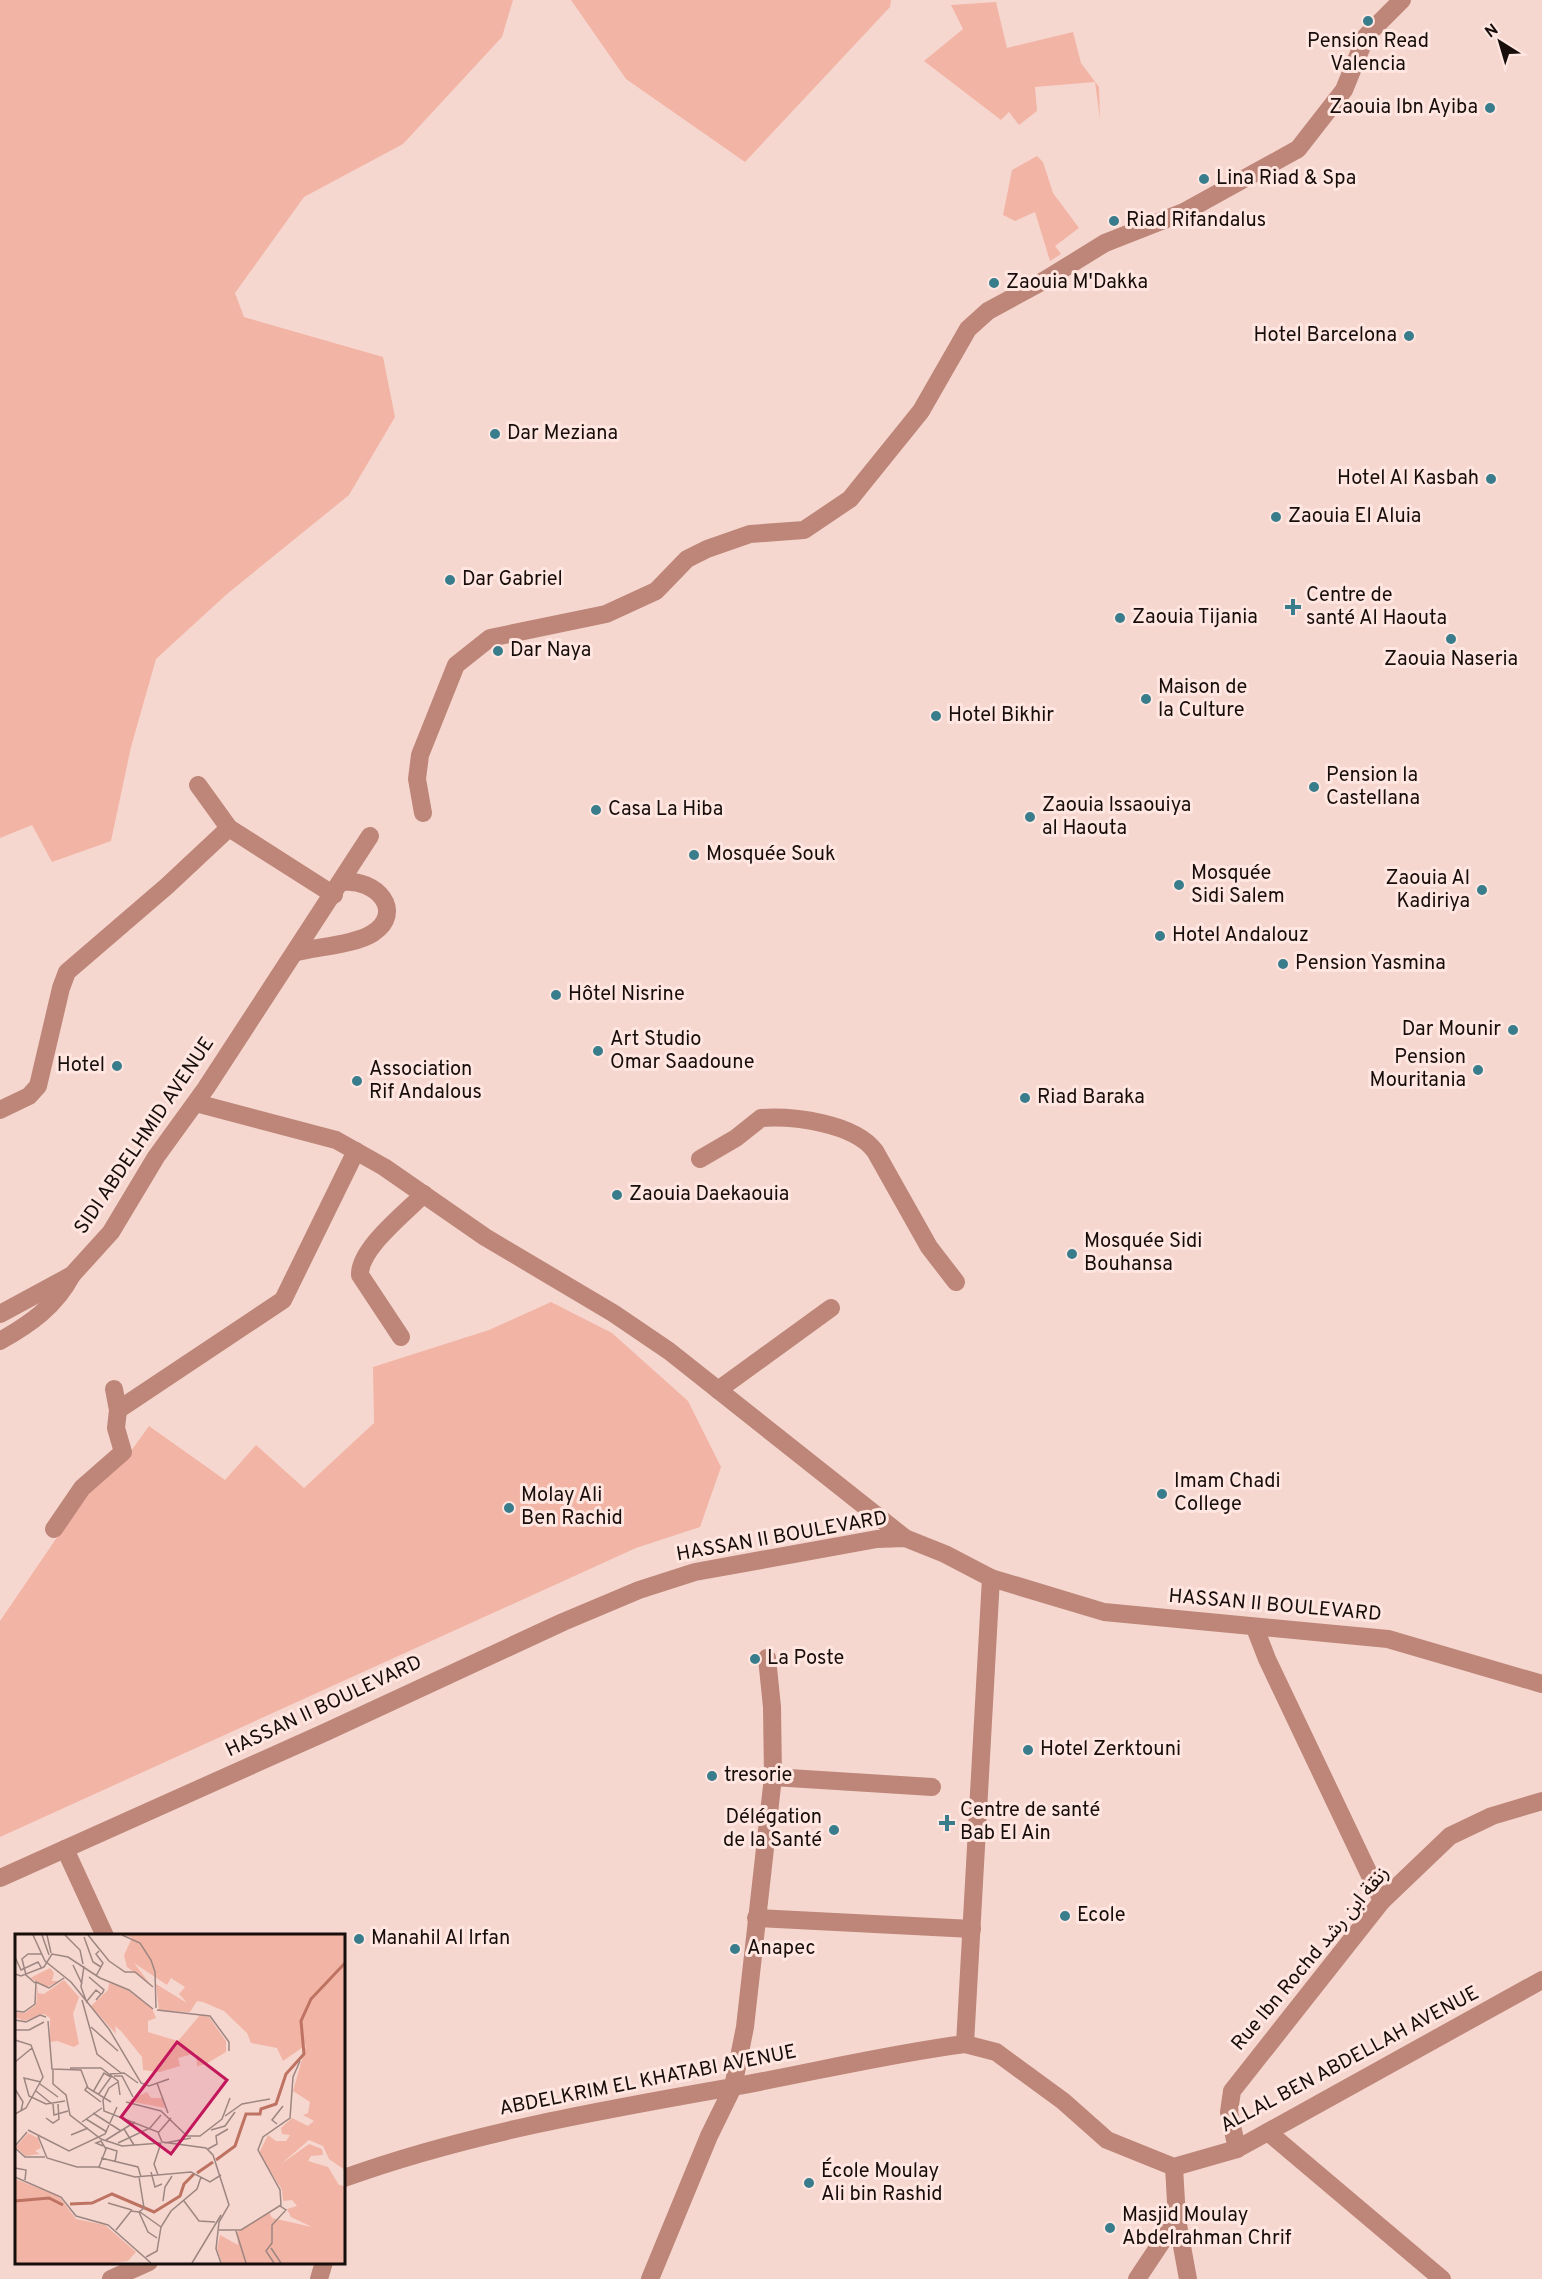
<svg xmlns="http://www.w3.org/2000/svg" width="1542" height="2279" viewBox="0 0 1542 2279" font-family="Overpass,'Noto Sans Arabic',sans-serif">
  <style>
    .green { fill: #f2b4a5 }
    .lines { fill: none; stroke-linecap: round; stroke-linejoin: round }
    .minor { stroke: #bd8678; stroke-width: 18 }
    .poi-dot { fill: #397d8c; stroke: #ffe6e0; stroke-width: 2 }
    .labels { text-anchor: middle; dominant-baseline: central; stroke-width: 6; stroke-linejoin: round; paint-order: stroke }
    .poi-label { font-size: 20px; fill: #170d0b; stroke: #ffe6e0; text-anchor: start }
    .street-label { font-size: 20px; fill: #170d0b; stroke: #ffe6e0 }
    .inset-river { fill: none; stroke: #be7362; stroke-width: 3 }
    .inset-road { fill: none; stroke: #9d8681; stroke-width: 1.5 }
    .view { fill: #c2185b; fill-opacity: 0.15; stroke: #c2185b; stroke-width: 3 }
    .inset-edge { fill: none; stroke: #170d0b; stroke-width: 3 }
  </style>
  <rect width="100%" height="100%" fill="#f6d7d0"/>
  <g class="green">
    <path d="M 0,0 L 513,0 L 502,37 L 403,144 L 304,197 L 235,293 L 244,317 L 383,357 L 395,417 L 349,495 L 227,594 L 156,659 L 131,747 L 111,841 L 52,862 L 32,825 L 0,838 Z"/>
    <path d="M 571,0 L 891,0 L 890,7 L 745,162 L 626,79 Z"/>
    <path d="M 996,2 L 1007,48 L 1073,32 L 1081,63 L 1099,87 L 1100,119 L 1095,82 L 1035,87 L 1037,111 L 1019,125 L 1009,112 L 1001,120 L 924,61 L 963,29 L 951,5 Z"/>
    <path d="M 1037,156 L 1043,162 L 1053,193 L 1079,228 L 1055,246 L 1061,254 L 1050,261 L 1035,212 L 1015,221 L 1003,215 L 1012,170 Z"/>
    <path d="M 551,1302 L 612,1333 L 688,1401 L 721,1467 L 700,1527 L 636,1548 L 0,1837 L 0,1621 L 92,1486 L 126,1458 L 149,1426 L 225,1480 L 256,1445 L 304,1488 L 374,1423 L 373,1367 L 489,1330 Z"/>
  </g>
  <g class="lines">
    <g class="minor">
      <path d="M 198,785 L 229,828 L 334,895"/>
      <path d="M 423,813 L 417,779 L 420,755 L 456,665 L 490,638 L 606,614 L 656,591 L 687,559 L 707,549 L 750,534 L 804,530 L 850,499 L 921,411 L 968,329 L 988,311 L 1045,280 L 1105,243 L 1184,212 L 1298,149 L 1344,90 L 1366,36 L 1402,0"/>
      <path d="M 297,952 C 317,947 357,944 373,933 C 405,912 377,878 342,882"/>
      <path d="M 196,1103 L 336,1140 L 384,1167 L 485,1237 L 613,1313 L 669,1351 L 905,1538"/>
      <path d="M 0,1110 L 29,1096 L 38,1086 L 61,988 L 67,972 L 167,886 L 229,828"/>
      <path d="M 700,1159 L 736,1138 L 761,1118 C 794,1116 854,1123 875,1151 L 929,1247 L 956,1282"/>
      <path d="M 0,1314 L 72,1275 L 111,1232 L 156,1157 L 206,1088 L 370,836"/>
      <path d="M 401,1337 L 360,1275 C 359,1249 405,1213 424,1194"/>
      <path d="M 0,1341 C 30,1324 55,1307 72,1275"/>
      <path d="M 718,1390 L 831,1308"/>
      <path d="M 118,1410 L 283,1300 L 356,1151"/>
      <path d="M 54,1529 L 82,1488 L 123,1452 L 116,1428 L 118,1410 L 114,1389"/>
      <path d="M 1255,1628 L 1267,1659 L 1382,1901"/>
      <path d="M 773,1777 L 932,1787"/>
      <path d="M 65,1849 L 105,1936"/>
      <path d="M 0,1878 L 326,1732 L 563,1622 L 639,1590 L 695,1572 L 877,1539 L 905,1538 L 945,1554 L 991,1578 L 1104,1612 L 1388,1639 L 1542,1684"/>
      <path d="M 756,1918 L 972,1929"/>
      <path d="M 965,2044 L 991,1578"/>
      <path d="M 1268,2132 L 1442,2279"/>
      <path d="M 1237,2149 L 1229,2112 L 1232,2091 L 1382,1901 L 1450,1836 L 1492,1816 L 1542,1801"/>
      <path d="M 1174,2167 L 1177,2219 L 1188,2279"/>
      <path d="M 344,2178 C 469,2133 602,2110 732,2087 C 810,2073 887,2054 965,2044 L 996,2052 L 1063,2101 L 1107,2140 L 1174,2167 L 1237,2149 L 1542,1980"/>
      <path d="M 111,2279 L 149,2262"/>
      <path d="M 319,2279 L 324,2262"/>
      <path d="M 650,2279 L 709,2136 L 733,2087 L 745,2027 L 773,1777 L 772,1707 L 767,1658"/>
      <path d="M 1137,2279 L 1177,2219"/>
    </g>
  </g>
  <g class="poi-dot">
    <circle cx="1368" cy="21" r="6"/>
    <circle cx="1490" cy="108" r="6"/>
    <circle cx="1204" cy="179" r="6"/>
    <circle cx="1114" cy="221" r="6"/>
    <circle cx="994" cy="283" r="6"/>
    <circle cx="1409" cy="336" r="6"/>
    <circle cx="495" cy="434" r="6"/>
    <circle cx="1491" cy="479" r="6"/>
    <circle cx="1276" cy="517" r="6"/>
    <circle cx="450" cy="580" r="6"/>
    <path d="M1290 598h6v6h6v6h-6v6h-6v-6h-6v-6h6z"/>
    <circle cx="1120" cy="618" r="6"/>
    <circle cx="1451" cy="639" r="6"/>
    <circle cx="498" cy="651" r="6"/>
    <circle cx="1146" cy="699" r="6"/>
    <circle cx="936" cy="716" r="6"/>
    <circle cx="1314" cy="787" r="6"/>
    <circle cx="596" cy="810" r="6"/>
    <circle cx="1030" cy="817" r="6"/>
    <circle cx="694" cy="855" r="6"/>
    <circle cx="1179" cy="885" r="6"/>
    <circle cx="1482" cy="890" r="6"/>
    <circle cx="1160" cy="936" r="6"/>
    <circle cx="1283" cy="964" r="6"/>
    <circle cx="556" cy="995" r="6"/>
    <circle cx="1513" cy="1030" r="6"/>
    <circle cx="598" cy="1051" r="6"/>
    <circle cx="117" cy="1066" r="6"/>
    <circle cx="1478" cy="1070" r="6"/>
    <circle cx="357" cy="1081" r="6"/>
    <circle cx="1025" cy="1098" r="6"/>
    <circle cx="617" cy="1195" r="6"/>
    <circle cx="1072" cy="1254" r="6"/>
    <circle cx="1162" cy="1494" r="6"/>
    <circle cx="509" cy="1508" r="6"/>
    <circle cx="755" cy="1659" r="6"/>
    <circle cx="1028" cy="1750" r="6"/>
    <circle cx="712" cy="1776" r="6"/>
    <path d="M944 1814h6v6h6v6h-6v6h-6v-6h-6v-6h6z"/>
    <circle cx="834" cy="1830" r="6"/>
    <circle cx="1065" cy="1916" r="6"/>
    <circle cx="359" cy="1939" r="6"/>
    <circle cx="735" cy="1949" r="6"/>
    <circle cx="809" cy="2183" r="6"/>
    <circle cx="1110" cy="2228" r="6"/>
  </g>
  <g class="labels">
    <g class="poi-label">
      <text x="1368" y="42" text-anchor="middle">Pension Read<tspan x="1368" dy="23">Valencia</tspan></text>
      <text x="1478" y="108" text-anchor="end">Zaouia Ibn Ayiba</text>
      <text x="1216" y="179">Lina Riad &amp; Spa</text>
      <text x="1126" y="221">Riad Rifandalus</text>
      <text x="1006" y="283">Zaouia M'Dakka</text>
      <text x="1397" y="336" text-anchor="end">Hotel Barcelona</text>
      <text x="507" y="434">Dar Meziana</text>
      <text x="1479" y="479" text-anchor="end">Hotel Al Kasbah</text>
      <text x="1288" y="517">Zaouia El Aluia</text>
      <text x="462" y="580">Dar Gabriel</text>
      <text x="1306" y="596">Centre de<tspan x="1306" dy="23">santé Al Haouta</tspan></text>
      <text x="1132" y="618">Zaouia Tijania</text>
      <text x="510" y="651">Dar Naya</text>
      <text x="1451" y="660" text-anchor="middle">Zaouia Naseria</text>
      <text x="1158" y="688">Maison de<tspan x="1158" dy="23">la Culture</tspan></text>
      <text x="948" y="716">Hotel Bikhir</text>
      <text x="1326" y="776">Pension la<tspan x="1326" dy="23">Castellana</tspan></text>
      <text x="1042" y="806">Zaouia Issaouiya<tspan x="1042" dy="23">al Haouta</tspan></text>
      <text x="608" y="810">Casa La Hiba</text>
      <text x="706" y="855">Mosquée Souk</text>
      <text x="1191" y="874">Mosquée<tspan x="1191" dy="23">Sidi Salem</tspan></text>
      <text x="1470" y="879" text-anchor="end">Zaouia Al<tspan x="1470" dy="23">Kadiriya</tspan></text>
      <text x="1172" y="936">Hotel Andalouz</text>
      <text x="1295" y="964">Pension Yasmina</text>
      <text x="568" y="995">Hôtel Nisrine</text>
      <text x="1501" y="1030" text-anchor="end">Dar Mounir</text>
      <text x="610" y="1040">Art Studio<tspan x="610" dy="23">Omar Saadoune</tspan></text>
      <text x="1466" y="1058" text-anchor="end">Pension<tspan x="1466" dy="23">Mouritania</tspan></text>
      <text x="105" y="1066" text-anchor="end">Hotel</text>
      <text x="369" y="1070">Association<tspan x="369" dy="23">Rif Andalous</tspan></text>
      <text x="1037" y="1098">Riad Baraka</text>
      <text x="629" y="1195">Zaouia Daekaouia</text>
      <text x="1084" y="1242">Mosquée Sidi<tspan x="1084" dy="23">Bouhansa</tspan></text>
      <text x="1174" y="1482">Imam Chadi<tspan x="1174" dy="23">College</tspan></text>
      <text x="521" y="1496">Molay Ali<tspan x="521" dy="23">Ben Rachid</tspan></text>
      <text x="767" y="1659">La Poste</text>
      <text x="1040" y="1750">Hotel Zerktouni</text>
      <text x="724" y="1776">tresorie</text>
      <text x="960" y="1811">Centre de santé<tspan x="960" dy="23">Bab El Ain</tspan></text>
      <text x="822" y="1818" text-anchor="end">Délégation<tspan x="822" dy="23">de la Santé</tspan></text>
      <text x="1077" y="1916">Ecole</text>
      <text x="371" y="1939">Manahil Al Irfan</text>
      <text x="747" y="1949">Anapec</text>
      <text x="821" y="2172">École Moulay<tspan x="821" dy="23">Ali bin Rashid</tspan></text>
      <text x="1122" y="2216">Masjid Moulay<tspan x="1122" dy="23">Abdelrahman Chrif</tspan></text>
    </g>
    <g class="street-label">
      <text transform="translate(145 1136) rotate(-56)">SIDI ABDELHMID AVENUE</text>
      <text transform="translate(782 1537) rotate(-10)">HASSAN II BOULEVARD</text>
      <text transform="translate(1275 1606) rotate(5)">HASSAN II BOULEVARD</text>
      <text transform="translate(324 1707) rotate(-25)">HASSAN II BOULEVARD</text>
      <text transform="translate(1311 1959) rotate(-50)">Rue Ibn Rochd زنقة ابن رشد</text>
      <text transform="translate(1350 2060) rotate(-28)">ALLAL BEN ABDELLAH AVENUE</text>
      <text transform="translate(648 2081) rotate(-11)">ABDELKRIM EL KHATABI AVENUE</text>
    </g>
  </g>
  <g transform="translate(15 1934)">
    <rect width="330" height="330" fill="#f6d7d0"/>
    <path d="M 110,1 L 330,1 L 330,236 L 314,225 L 308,212 L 294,206 L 266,230 L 294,210 L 307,215 L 308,221 L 296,222 L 293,227 L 313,233 L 324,251 L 330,252 L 330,329 L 207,329 L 202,315 L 205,301 L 223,311 L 222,298 L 254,278 L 257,284 L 297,293 L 276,283 L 272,275 L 282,272 L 277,266 L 268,267 L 267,256 L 244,219 L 253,201 L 261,207 L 271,207 L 275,201 L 267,200 L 266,194 L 277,184 L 293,192 L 299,187 L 288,181 L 293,179 L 295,168 L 278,157 L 291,111 L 268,127 L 262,114 L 236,109 L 232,99 L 209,77 L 188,68 L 182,67 L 175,78 L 144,77 L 141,50 L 172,69 L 164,60 L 170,53 L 156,44 L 152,51 L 119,29 L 135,50 L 112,33 L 109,21 L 117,4 ZM 35,34 L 39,39 L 37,47 L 46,47 L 32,53 L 15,44 ZM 49,46 L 64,63 L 58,80 L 64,110 L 59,113 L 42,107 L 35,108 L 35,84 L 29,80 L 9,87 L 0,83 L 0,78 L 10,79 L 21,71 L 23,50 L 23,59 L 29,60 ZM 94,49 L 113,56 L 137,74 L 141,84 L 133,87 L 133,98 L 163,107 L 185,81 L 194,83 L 211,107 L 211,118 L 191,130 L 182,132 L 181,119 L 163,124 L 165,132 L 145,138 L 128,136 L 127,123 L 106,97 L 100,92 L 101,100 L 76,72 L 93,56 ZM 132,158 L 136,164 L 148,164 L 150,174 L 113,167 ZM 13,199 L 23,204 L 26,214 L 20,217 L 25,220 L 10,222 L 1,213 ZM 0,245 L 44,262 L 61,285 L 90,291 L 121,318 L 113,327 L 97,329 L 0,329 Z" fill="#f2b4a5"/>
    <path class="inset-river" d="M 201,226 L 220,212 L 231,180 L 245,180 L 246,175 L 261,170 L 271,140 L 289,120 L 286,87 L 296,65 L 330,29M 182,239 L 198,228M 0,267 L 34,264 L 48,271M 55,270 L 77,269 L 97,260 L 139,278 L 165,262 L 169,250 L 179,240"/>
    <path class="inset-road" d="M 18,1 L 30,27 L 56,48 L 94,95 L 126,149 L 134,152 L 154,145M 27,1 L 34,21M 32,1 L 36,19M 50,1 L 65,16 L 68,30M 73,1 L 94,27 L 110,38 L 120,38 L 138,53M 107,1 L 125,9 L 136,26 L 140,38 L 141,74M 69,3 L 78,28 L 86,33M 0,23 L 6,36 L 23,28 L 27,35M 58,31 L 67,50M 69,32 L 66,53 L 72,69M 0,40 L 6,42 L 29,33 L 37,20 L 53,23 L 85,44 L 114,56 L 138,75M 81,42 L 88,29 L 81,20 L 84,17M 74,43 L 89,56 L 87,60M 20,49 L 11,41 L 7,25 L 13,20 L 26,20M 67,66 L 82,120 L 106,139M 72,67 L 81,56 L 86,60 L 81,66M 142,76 L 195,82 L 214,108 L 214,117M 0,77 L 9,78 L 20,70 L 21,48 L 34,54 L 49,44M 0,86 L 11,88 L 25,81 L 31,83M 33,87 L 37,135 L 66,136 L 73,154 L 96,168M 76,93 L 103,117M 0,96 L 14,96 L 29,88M 0,106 L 16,111 L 28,143 L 11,174 L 0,180M 0,128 L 17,114M 55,134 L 86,134 L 103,147 L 105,161M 38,136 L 38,150 L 51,161 L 55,181 L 86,205 L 107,212 L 146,209M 95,140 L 109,139 L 123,149M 99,142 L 107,142 L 118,163M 26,148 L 9,144 L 14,162 L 31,170 L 50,167M 103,148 L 94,154 L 88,166 L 89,177 L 143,198 L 147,208M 142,149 L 153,179M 25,150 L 43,163M 72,153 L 70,156 L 86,168M 0,155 L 8,168 L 6,177M 21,157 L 37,170M 78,158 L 89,139 L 96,143 L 83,161M 111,168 L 146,177 L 172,202 L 185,202 L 207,185 L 215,164M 38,170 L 39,181 L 53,177M 78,179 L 106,197M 210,182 L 227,170 L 255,165M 31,184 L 38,189 L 44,185 L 43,170M 71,185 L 92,198M 67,188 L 87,174M 262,190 L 257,186 L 268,172M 109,195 L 119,211M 13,196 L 54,217 L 90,200 L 102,173M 196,196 L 210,192 L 220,178M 143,199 L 156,184M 56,201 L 73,194M 23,202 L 32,224 L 62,233 L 83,233 L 120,243 L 176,238 L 195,248 L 206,241M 91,206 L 120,188M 147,208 L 191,214 L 198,221 L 214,271 L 204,288 L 201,315 L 206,329M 103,209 L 135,194 L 146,181M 150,209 L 176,204M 0,212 L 12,198M 89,213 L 102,217 L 100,228M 0,214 L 10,223 L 30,223M 193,215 L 202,210 L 201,202 L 213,195M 86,224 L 123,233 L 126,243M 84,233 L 91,215 L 86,207 L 81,209 L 88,212M 0,234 L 11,236 L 10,246M 136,238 L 140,253 L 147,250M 143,241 L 139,230 L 146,209M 0,243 L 46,263 L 61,282 L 93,291 L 136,329M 148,267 L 150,253 L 157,242M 169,267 L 184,287 L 200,288M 93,269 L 117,276M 124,278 L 133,298 L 142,304M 125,278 L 146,293M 101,296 L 116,277 L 124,278 L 129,274 L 124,243M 204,296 L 226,296 L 266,271 L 265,256 L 243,216 L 248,203 L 275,184 L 278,143 L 285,127M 221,297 L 231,329M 256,314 L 266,329M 131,323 L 142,317 L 146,293 L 156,277 L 182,255 L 186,243M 177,329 L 206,281M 259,329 L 251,317 L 257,309 L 257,291 L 271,276 L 265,272"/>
    <path class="view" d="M 162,108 L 212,146 L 156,220 L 106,183 Z"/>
    <rect width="330" height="330" class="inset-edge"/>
  </g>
  <g transform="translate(1500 42) rotate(323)" stroke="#ffe6e0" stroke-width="4.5" paint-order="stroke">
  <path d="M0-4.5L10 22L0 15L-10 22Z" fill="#170d0b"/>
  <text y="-9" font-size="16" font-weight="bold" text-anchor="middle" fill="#170d0b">N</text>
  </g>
</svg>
